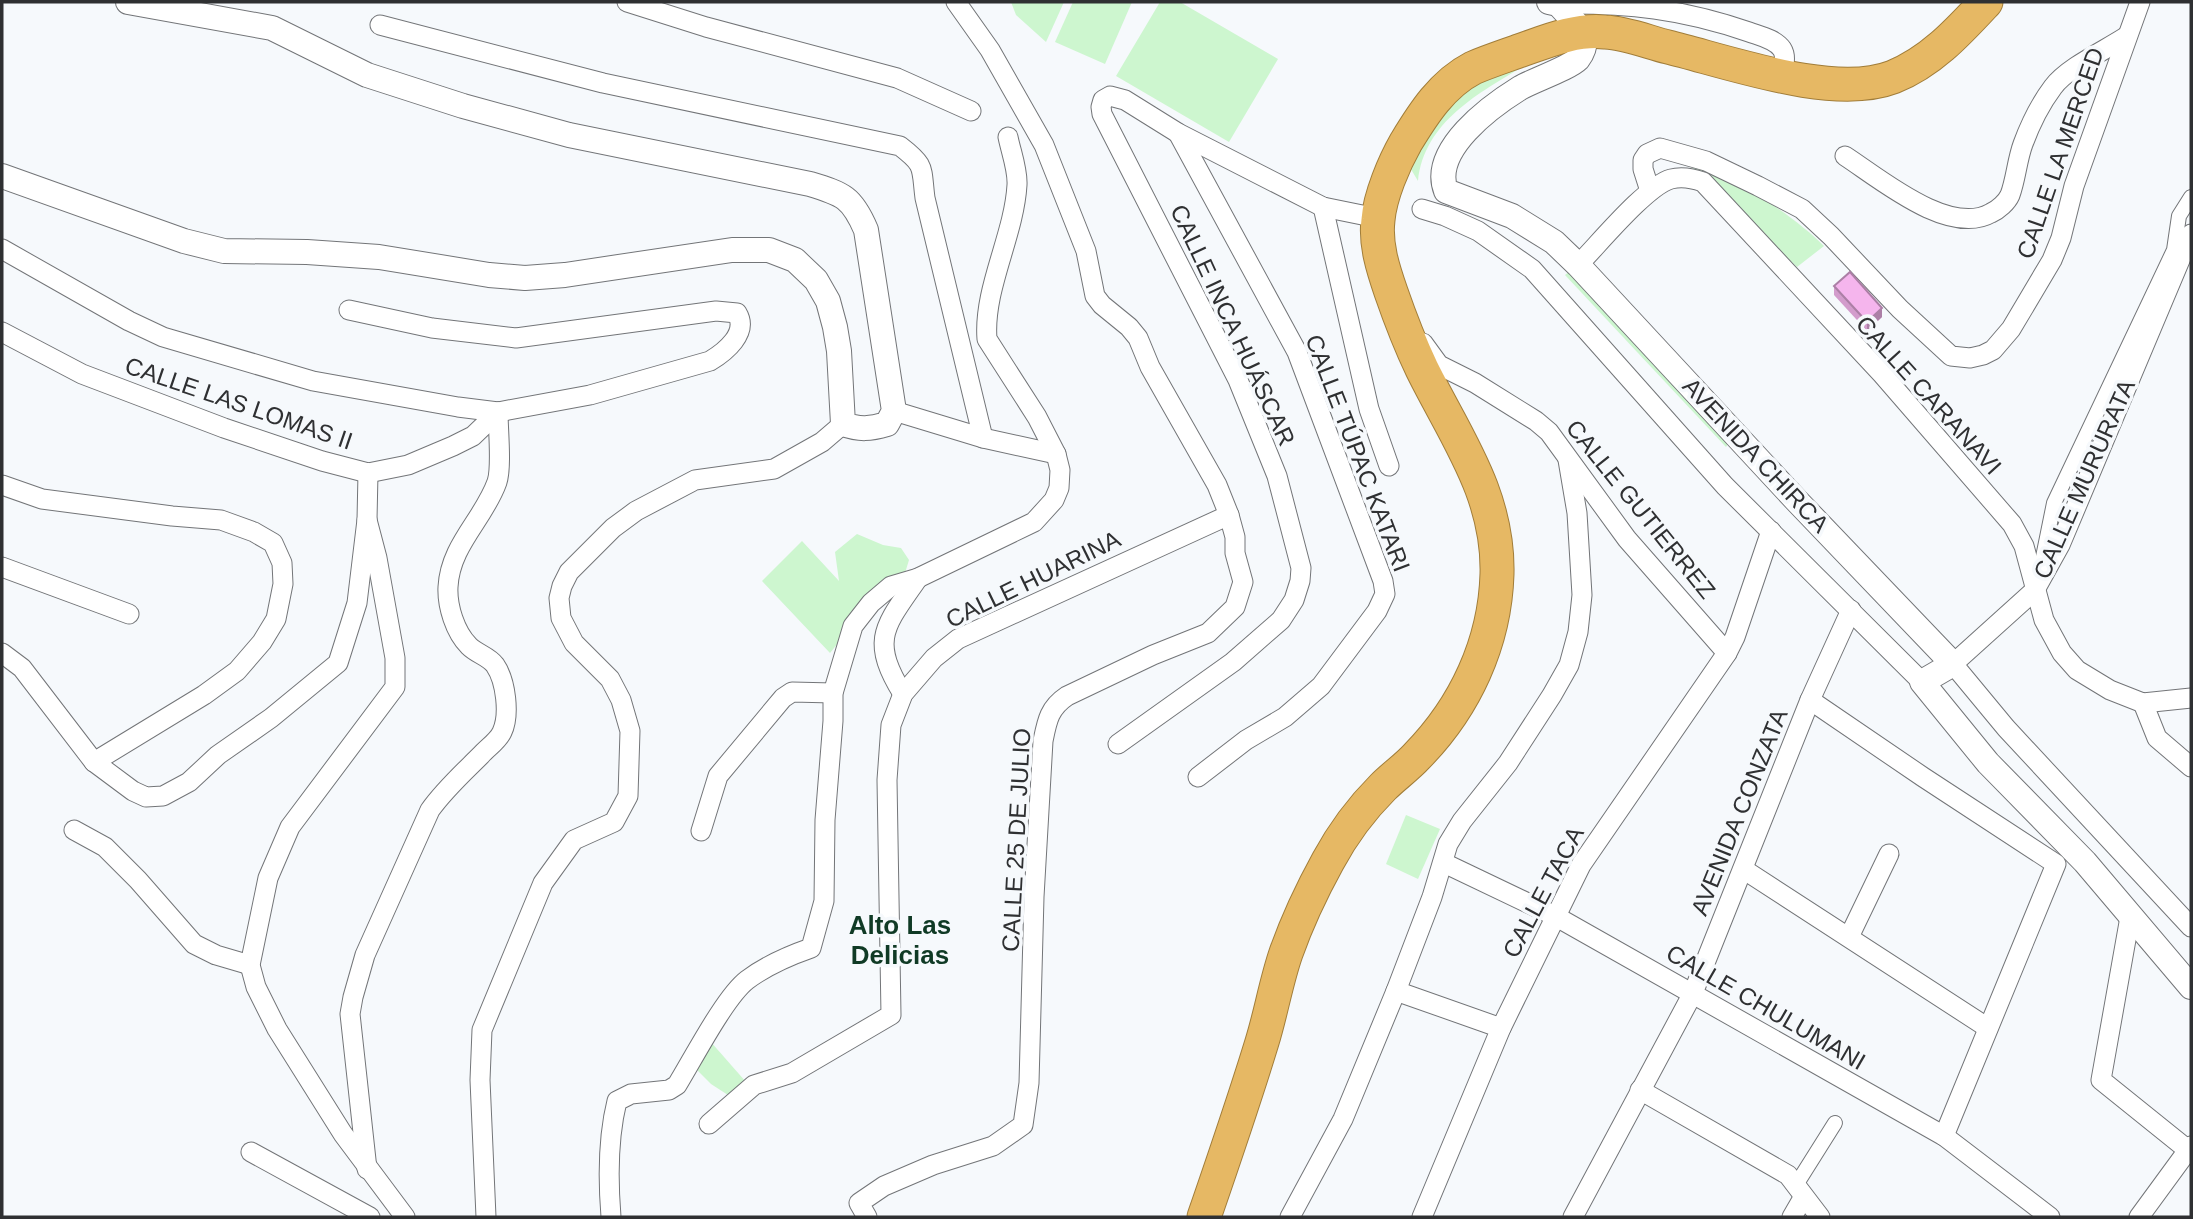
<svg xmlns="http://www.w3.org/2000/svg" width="2193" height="1219" viewBox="0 0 2193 1219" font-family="Helvetica,sans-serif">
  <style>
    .green { fill: #cdf6cf }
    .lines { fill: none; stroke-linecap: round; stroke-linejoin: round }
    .pedestrian-casing { stroke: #737578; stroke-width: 16 }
    .minor-casing { stroke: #737578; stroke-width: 21 }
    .tertiary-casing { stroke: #737578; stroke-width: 26 }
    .trunk-casing { stroke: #a17d39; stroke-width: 35 }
    .pedestrian { stroke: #fff; stroke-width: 14 }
    .minor { stroke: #fff; stroke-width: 19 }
    .tertiary { stroke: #fff; stroke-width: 24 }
    .trunk { stroke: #e6b864; stroke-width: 33 }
    .wall { fill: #d39ccc }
    .shaded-wall { fill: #ac7fa6 }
    .building { fill: #f5b5ed; stroke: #ac7fa6; stroke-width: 2 }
    .labels { text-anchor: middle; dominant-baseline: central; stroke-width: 7; stroke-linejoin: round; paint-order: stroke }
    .street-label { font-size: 24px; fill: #2f3032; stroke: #f6f9fc }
    .neighbourhood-label { font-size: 26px; font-weight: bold; fill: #103a25; stroke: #f6f9fc }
  </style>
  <rect width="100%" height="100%" fill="#f6f9fc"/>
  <g class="green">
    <path d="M 1011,2 L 1064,2 L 1046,42 L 1016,15 Z"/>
    <path d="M 1073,2 L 1132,2 L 1105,64 L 1055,42 Z"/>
    <path d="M 1160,2 L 1180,2 L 1278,59 L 1229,142 L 1116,76 Z"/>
    <path d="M 1542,55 C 1492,87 1425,115 1418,181 L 1409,166 C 1421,144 1438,111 1458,94 C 1479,77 1516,65 1542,55 Z"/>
    <path d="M 1688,164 C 1728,171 1795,217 1824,246 L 1797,267 Z"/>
    <path d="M 1570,271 L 1728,444 L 1726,447 L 1565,275 Z"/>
    <path d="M 857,534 L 883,545 L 901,548 L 909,560 L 905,573 L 867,607 L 830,653 L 762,581 L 802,541 L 839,581 L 835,552 Z"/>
    <path d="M 1406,815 L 1440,829 L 1418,879 L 1386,864 Z"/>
    <path d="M 710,1041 L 746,1082 L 728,1095 L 711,1084 L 693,1066 Z"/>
  </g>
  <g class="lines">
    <defs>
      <g id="pedestrian">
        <path d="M 2040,572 L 2054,503 L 2174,250 L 2179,216 L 2191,197"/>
        <path d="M 1796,1185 L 1835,1123"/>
      </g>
      <g id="minor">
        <path d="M 627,2 L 706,27 L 897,78 L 971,111"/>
        <path d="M 1558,4 C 1627,3 1683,9 1749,32 C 1760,36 1775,39 1782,49 C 1787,57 1784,67 1781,75"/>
        <path d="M 380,25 L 603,83 L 900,146 C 926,166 921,167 925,198 L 983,438"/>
        <path d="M 1178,133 L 1297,352 L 1383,581 L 1385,594 L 1377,611 L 1321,686 L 1285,717 L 1246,740 L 1198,777"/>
        <path d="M 1845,156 C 1879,178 1949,237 1991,213 C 1998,210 2007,202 2010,195 C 2016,179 2017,160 2023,144 C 2030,125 2041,103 2053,87 C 2068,67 2106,50 2127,36"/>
        <path d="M 1650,191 L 1643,169 L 1643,160 L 1647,154 L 1660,148 L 1706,161 L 1758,186 L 1802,209 L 1831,236 L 1900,309 L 1951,356 L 1970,358 L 1983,355 L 1993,350 L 2011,329 L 2052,260 L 2061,238 L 2074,186 L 2140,2"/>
        <path d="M 1323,207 L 1369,409 L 1389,466"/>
        <path d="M 1422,209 L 1445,216 L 1478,231 L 1532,269 L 1725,486 L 1922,682"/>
        <path d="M 2191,234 L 2060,545 L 2035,590 L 1953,664 L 2006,728 L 2191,927"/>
        <path d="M 2,249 L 129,321 L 163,337 L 313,381 L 458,407 L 498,412 L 590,395 L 710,361 C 725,352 749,333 737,313 L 716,311 L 516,338 L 432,328 L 349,310"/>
        <path d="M 1578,265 C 1598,245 1646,186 1671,179 C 1682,176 1692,178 1703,182 L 1882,374 L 2012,524 L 2024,546 L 2044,620 L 2062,653 L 2077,670 L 2110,690 L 2143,703 L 2191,698"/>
        <path d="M 2,332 L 82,374 L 224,428 L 322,461 L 368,473 L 408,465 L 453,446 L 473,436 L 498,412"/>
        <path d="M 1423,343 L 1439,365 L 1475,383 L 1536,421 L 1549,432 L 1627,539 L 1727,653"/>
        <path d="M 894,411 L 983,438 L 1056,454"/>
        <path d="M 2,485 L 42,499 L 172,516 L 221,520 L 254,532 L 273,543 L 282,563 L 283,584 L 276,619 L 262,642 L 237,671 L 204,695 L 94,762"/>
        <path d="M 367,520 L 377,558 L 395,658 L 395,687 L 290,827 L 268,878 L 250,965 L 256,987 L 277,1029 L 343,1134 L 405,1217"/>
        <path d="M 2,567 L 129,614"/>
        <path d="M 2,653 L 22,668 L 94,762 L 133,791 L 146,797 L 163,796 L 189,782 L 218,755 L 271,718 L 338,663 L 357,603 L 367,520 L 368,473"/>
        <path d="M 903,694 C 869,639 885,626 918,578"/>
        <path d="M 1810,700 L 1923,777 L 2056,864 L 1944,1136"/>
        <path d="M 2143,703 L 2157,738 L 2191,767"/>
        <path d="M 1118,744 L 1233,662 L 1281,620 L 1294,600 L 1300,581 L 1301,568 L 1277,476 L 1238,380 L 1102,114 L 1101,107 L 1103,100 L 1110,96 L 1125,100 L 1178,133 L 1323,207 L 1377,218"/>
        <path d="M 74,830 L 105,847 L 138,880 L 194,944 L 216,955 L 250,965"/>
        <path d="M 701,831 L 718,776 L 783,698 L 792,692 L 833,693"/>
        <path d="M 1444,863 L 1555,916 L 1944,1136 L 2050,1217"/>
        <path d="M 1743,869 L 1988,1028"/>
        <path d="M 2130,917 L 2101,1080 L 2188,1150"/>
        <path d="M 1849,937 L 1889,854"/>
        <path d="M 1396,991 L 1501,1028"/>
        <path d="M 1640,1090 L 1788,1175 L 1820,1217"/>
        <path d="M 709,1124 L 754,1085 L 792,1073 L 891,1015 L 887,780 L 891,725 L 903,694 L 934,658 L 958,639 L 1229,515"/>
        <path d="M 251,1152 L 370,1217"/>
        <path d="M 367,1169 L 350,1014 L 353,997 L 365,955 L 430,810 C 445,789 463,773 481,755 C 487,748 498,741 502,732 C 510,715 506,681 495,665 C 488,656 477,654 469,646 C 455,632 447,606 448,587 C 450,545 484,519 497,482 C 502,467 498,429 498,412"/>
        <path d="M 486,1217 L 480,1080 L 482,1030 L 543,883 L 574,840 L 614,822 L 628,796 L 630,731 L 621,700 L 610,679 L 574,643 L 561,618 L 559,598 L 562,586 L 569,572 L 613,528 L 636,511 L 695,480 L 774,469 L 822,442 L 843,424"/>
        <path d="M 611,1217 C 608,1180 608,1137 617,1101 L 631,1094 L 669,1090 L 677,1085 C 693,1059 725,997 747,980 C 767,965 788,956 811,948 L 824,901 L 825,820 L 833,721 L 833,693 L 853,626 L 871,603 L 891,586 L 918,578 L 1034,522 L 1054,500 L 1059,488 L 1060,470 L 1056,454 L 1037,417 L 987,339 C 983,289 1014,236 1017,185 C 1018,170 1011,152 1008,137"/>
        <path d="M 867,1217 L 859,1203 L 884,1186 L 933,1165 L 993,1146 L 1023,1125 L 1029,1083 L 1034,897 L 1043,741 C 1047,721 1049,708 1067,696 L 1153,655 L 1208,633 L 1235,607 L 1243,582 L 1235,553 L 1235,537 L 1229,515 L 1217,485 L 1150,367 L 1138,338 L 1129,327 L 1102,305 L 1095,296 L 1086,251 L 1044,145 L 990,50 L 956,2"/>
        <path d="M 1290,1217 L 1343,1119 L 1396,991 L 1432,897 L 1448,844 L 1462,821 L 1508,763 L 1552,695 L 1569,665 L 1578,632 L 1582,595 L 1577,513 L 1568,460"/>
        <path d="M 1422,1217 L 1501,1028 L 1581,865 L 1727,653 L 1735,637 L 1771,531"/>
        <path d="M 1573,1217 L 1693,993 L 1810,700 L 1851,610"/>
        <path d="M 1792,1217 L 1803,1198"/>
        <path d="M 2139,1217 L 2191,1146"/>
      </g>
      <g id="tertiary">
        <path d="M 1549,2 L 1558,4 L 1585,33 C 1586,43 1584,51 1578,59 C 1569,68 1534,80 1520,88 C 1491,106 1430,150 1446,191 L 1512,216 L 1554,242 L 1578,265 L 1796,500 L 1953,664 L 1922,682 L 1988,763 L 2085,862 L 2191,987"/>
        <path d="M 2,176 L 184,241 L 224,251 L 307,252 L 379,257 L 489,275 L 525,278 L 565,275 L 732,250 L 769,250 L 795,260 L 816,280 L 828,301 L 835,327 L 839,351 L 843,424 C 860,430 870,429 887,424 L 894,411 L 866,230 C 852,197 843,194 810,184 L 569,135 L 463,106 L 367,75 L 272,28 L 128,2"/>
      </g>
      <path id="trunk" d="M 1204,1217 C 1224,1159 1244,1101 1262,1042 C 1271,1013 1276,982 1286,953 C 1297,922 1312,890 1328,861 C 1342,835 1362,808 1383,787 C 1394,776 1407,767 1417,756 C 1465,707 1495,643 1497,574 C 1499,494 1455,436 1422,369 C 1410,344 1400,318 1391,292 C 1383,269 1375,244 1378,220 C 1380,196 1394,163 1406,142 C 1423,114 1442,84 1473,68 C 1487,62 1502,57 1516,52 C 1545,42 1574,29 1605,32 C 1626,33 1648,42 1668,47 C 1729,62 1834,100 1893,77 C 1931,62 1959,31 1986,2"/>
    </defs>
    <use href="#pedestrian" class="pedestrian-casing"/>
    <use href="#minor" class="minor-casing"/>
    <use href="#tertiary" class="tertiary-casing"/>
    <use href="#trunk" class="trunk-casing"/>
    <use href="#pedestrian" class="pedestrian"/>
    <use href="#minor" class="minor"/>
    <use href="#tertiary" class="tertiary"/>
    <use href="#trunk" class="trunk"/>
  </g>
  <path class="wall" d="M 1834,286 L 1882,317 L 1867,331 L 1834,295 Z"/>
  <path class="shaded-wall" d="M 1882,308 L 1882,317 L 1867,331 L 1867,322 Z"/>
  <path class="building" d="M 1850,272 L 1882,308 L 1867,322 L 1834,286 Z"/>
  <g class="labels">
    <g class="street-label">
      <text transform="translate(2060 153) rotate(-71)">CALLE LA MERCED</text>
      <text transform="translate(1233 325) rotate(65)">CALLE INCA HUÁSCAR</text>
      <text transform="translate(1929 395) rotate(48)">CALLE CARANAVI</text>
      <text transform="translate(239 403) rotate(19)">CALLE LAS LOMAS II</text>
      <text transform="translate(1358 453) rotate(69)">CALLE TÚPAC KATARI</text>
      <text transform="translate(1756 455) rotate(47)">AVENIDA CHIRCA</text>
      <text transform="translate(2084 479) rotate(-66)">CALLE MURURATA</text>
      <text transform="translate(1641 509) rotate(51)">CALLE GUTIERREZ</text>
      <text transform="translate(1033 579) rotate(-26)">CALLE HUARINA</text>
      <text transform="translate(1739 812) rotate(-68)">AVENIDA CONZATA</text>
      <text transform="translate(1016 840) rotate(-87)">CALLE 25 DE JULIO</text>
      <text transform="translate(1543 892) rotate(-62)">CALLE TACA</text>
      <text transform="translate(1766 1007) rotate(30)">CALLE CHULUMANI</text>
    </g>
    <g class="neighbourhood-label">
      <text x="900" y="925">Alto Las<tspan x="900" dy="30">Delicias</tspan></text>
    </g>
  </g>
  <rect width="2193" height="1219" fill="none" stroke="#2f3032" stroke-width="7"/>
</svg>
